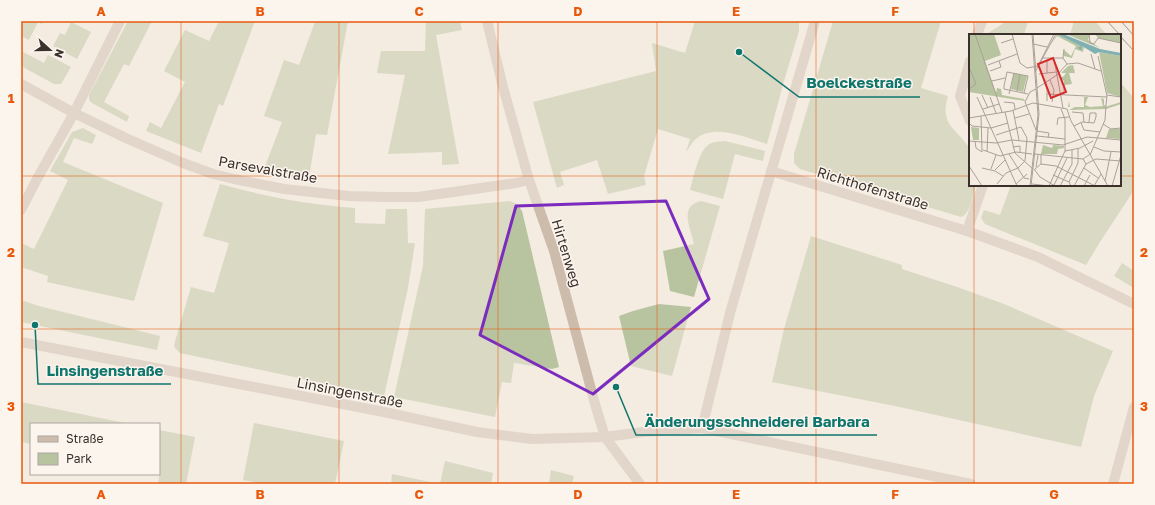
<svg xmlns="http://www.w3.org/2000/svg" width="1155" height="505" viewBox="0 0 1155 505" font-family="'Golos Text',sans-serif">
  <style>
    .green { fill: #b8c4a0 }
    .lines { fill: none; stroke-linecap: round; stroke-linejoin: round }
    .street { stroke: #cdbbac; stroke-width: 10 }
    .tram { stroke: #3b302b; stroke-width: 1 }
    .marked { fill: none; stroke: #7b2cbf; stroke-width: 3; stroke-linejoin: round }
    .grid { fill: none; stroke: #e8590c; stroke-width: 1; stroke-opacity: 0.55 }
    .labels { text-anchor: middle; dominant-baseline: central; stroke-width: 3; stroke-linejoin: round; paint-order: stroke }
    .street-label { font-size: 14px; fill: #3b302b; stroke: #fbf5ee }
    .inset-road { fill: none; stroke: #aaa098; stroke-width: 1 }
    .view { fill: #d62828; fill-opacity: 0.15; stroke: #d62828; stroke-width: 2 }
    .inset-edge { fill: none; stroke: #3b302b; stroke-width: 2 }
    .leader { fill: none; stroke: #0f766e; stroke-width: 1.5 }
    .callout-dot { fill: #0f766e; stroke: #fbf5ee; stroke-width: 1.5 }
    .callout-label { font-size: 15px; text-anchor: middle; font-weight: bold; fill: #0f766e; stroke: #fbf5ee; stroke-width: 3; stroke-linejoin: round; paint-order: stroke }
    .neatline { fill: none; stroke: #e8590c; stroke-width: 1.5 }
    .grid-label { font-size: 13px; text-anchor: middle; font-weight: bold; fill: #e8590c }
  </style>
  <rect width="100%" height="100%" fill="#f4ebe1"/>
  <g class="green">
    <path d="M 21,21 L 44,21 L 42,24 L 38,22 L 29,40 L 21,36 Z"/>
    <path d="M 128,21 L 152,21 L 129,66 L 124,64 L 104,102 L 129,116 L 127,122 L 92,103 L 89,100 L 89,95 Z"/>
    <path d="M 219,21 L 255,21 L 223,106 L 219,104 L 201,153 L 146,131 L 150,122 L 161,128 L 185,82 L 164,71 L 185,30 L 209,41 Z"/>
    <path d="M 313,21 L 348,21 L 327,135 L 316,134 L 309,178 L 264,169 L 282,122 L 264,116 L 284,60 L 299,65 L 315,22 Z"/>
    <path d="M 426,21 L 460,21 L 462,30 L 436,35 L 459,164 L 442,165 L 442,152 L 388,154 L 405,75 L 377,73 L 381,51 L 425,51 Z"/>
    <path d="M 695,21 L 799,21 L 799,31 L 784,81 L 767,144 C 746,138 715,123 696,139 C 692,142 689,148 686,152 L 690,139 L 658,129 L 644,176 L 646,185 L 608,194 L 597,160 L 560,172 L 564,185 L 557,188 L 533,102 L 656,71 L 652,43 L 685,53 Z"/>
    <path d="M 833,21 L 941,21 L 921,88 L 948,96 C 939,126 957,128 970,149 L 970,185 L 976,185 C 973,195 971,213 961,217 L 800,169 L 794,163 L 794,154 Z"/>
    <path d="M 1007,21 L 1028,21 L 1024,35 L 985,35 Z"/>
    <path d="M 1074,21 L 1095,21 L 1107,35 L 1070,35 Z"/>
    <path d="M 71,22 L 91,32 L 77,59 L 53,46 L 60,33 L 65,35 Z"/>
    <path d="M 23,52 L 44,63 L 48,55 L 71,67 L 61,84 L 54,84 L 21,66 L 21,56 Z"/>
    <path d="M 1120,82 L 1134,98 L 1134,190 L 1100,242 L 1086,265 L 985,224 L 981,218 L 984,210 L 1000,215 L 1011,185 L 1120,185 Z"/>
    <path d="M 83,128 L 96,135 L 92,144 L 74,138 L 63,162 L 163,203 L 134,301 L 47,282 L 48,276 L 21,267 L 21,243 L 34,249 L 68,180 L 50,171 L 72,132 Z"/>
    <path d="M 725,141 L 765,151 L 763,161 L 735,154 L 723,199 L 690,190 C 693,179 699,152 707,146 C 712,141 719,142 725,141 Z"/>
    <path d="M 220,184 C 267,197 307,204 355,208 L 355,223 L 385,224 L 386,209 L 407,209 L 408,243 L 415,243 L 408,288 L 384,396 L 180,353 L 175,348 L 174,345 L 191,287 L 214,293 L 229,243 L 203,236 Z"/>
    <path d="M 510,201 L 517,204 L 522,211 L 559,367 L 552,369 L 514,363 L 511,383 L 502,382 L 495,417 L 394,397 L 423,266 L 425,209 Z"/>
    <path d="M 701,201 L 720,206 L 694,297 L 670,291 L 663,251 L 694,244 C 691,229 678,206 701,201 Z"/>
    <path d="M 811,236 L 902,265 L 902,269 L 957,287 L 1004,304 L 1113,351 L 1094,396 L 1081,447 L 895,406 L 772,382 L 784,329 Z"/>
    <path d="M 1122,263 L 1134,271 L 1134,288 L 1114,276 Z"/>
    <path d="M 21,300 L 39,306 L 160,336 L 157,350 L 21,322 Z"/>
    <path d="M 659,304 L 691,307 L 672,376 L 631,366 L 619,316 L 633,311 Z"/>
    <path d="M 21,402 L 130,424 L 31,424 L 31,444 L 21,442 Z"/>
    <path d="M 254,423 L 344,441 L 335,484 L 263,484 L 243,480 Z"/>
    <path d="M 159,430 L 195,437 L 186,484 L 158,484 L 160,471 L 159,471 Z"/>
    <path d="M 445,461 L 493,473 L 491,484 L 391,484 L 392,474 L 440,484 Z"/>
    <path d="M 551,470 L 574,476 L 572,484 L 549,484 Z"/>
  </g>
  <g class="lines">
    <g class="street">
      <path d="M 487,21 L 503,87 L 529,180 L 554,251 L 595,404 L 605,437 L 640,484"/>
      <path d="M 977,35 L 982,21"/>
      <path d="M 970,61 L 960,96 L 970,121"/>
      <path d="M 21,84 L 74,113 L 128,139 L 183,163 L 213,174 L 234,179 L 284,189 L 349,196 L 384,197 L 418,197 L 516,183 L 529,180"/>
      <path d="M 771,171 L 967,231 L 1038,257 L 1134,304"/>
      <path d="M 21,210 L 37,179 L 74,113 L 120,21"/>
      <path d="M 967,231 L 983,185"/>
      <path d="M 21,342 L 384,412 L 477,432 L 532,439 L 605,437 L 643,432 L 702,428 L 971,484"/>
      <path d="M 702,428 L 730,313 L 815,21"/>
      <path d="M 1113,484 L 1134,407"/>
    </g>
    <g class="tram">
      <path d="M 1107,21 L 1120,35"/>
      <path d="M 1121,21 L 1134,36"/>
      <path d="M 1120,36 L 1134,51"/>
    </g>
  </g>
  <path d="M0 0H1155V505H0ZM 666,201 L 709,299 L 593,394 L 480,335 L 516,206 Z" fill="#f4ebe1" fill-opacity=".55" fill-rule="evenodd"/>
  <path class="marked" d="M 666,201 L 709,299 L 593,394 L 480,335 L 516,206 Z"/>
  <path class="grid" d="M 181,21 L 181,484M 339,21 L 339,484M 498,21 L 498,484M 657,21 L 657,484M 816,21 L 816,484M 974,21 L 974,35M 21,176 L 970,176M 1120,176 L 1134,176M 974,185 L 974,484M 21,329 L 1134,329"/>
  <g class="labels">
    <g class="street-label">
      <text transform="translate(268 169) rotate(10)">Parsevalstraße</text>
      <text transform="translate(873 188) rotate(17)">Richthofenstraße</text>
      <text transform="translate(567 253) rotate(73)">Hirtenweg</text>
      <text transform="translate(350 392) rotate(11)">Linsingenstraße</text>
    </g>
  </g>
  <g transform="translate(969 34)">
    <rect width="152" height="152" fill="#f4ebe1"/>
    <path d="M 0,0 L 25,0 L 32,21 L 16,27 L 27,59 L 28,54 L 32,55 L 33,61 L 55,65 L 56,67 L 0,58 ZM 88,0 L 115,13 L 114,18 L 106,15 L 103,24 L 95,22 L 95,16 L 102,22 L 107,12 L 88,2 L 83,9 ZM 97,0 L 121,0 L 119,6 L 131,14 ZM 126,0 L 152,0 L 152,9 L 129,4 ZM 130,18 L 152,22 L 152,63 L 138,59 ZM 104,31 L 106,39 L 100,39 L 103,50 L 96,51 L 94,60 L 95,47 L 91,44 L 95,42 L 90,42 L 95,42 L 97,39 L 92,39 L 99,32 ZM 45,39 L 58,42 L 54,58 L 42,55 ZM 115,63 L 119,63 L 116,71 L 121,73 L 134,72 L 132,64 L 135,65 L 135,71 L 136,71 L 136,63 L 136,73 L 152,68 L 152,70 L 137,75 L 100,76 L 106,73 L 99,73 L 100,67 L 101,73 L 115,73 ZM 2,93 L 10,94 L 10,106 L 4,106 ZM 140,95 L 152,95 L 152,105 L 137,104 ZM 74,111 L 83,114 L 84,111 L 95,112 L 95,114 L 89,115 L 88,120 L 72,120 Z" fill="#b8c4a0"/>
    <path d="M 88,0 L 94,0 L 131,15 L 152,19 L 152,22 L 130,18 L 126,20 L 113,12 L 112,16 L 109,14 L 112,12 Z" fill="#7fb0b2"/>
    <path class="inset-road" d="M 6,0 L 33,78M 43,0 L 51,29 L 58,34 L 69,32 L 85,0M 120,0 L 121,9 L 125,10 L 129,4 L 152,9M 32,9 L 44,5M 64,10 L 78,13M 95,15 L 94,24 L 98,30M 122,20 L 126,35M 73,24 L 94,24M 85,25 L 94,74M 78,26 L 78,39M 98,30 L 109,29 L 132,37M 19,31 L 48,20M 0,33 L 7,50 L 0,55M 21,37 L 32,33 L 30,27M 66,38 L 87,0M 70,40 L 87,38M 73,40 L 78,55 L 78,67M 81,46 L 85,56 L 83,68M 23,47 L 36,44M 35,52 L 38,38 L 59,42 L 55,59M 35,52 L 35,55 L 59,60M 68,54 L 88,41 L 98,30M 67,55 L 61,58 L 56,68 L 67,96M 48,57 L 51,40M 40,60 L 45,39M 78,60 L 138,63M 13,61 L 19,74M 138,61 L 152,63M 8,63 L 48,152M 21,63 L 27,79M 35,68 L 45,69 L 46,75M 14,75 L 30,70M 44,76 L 50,106M 36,78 L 46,119 L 64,135M 103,78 L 114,79 L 115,88M 0,84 L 42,77 L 64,69 L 98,75 L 102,87 L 139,152M 46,84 L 60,80M 120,88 L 121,79 L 127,79 L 127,83M 0,89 L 3,92 L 22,94 L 39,89M 112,89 L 115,96 L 131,98M 134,90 L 142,95 L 152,94M 88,91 L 89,84 L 100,83M 105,92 L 113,88 L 125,89 L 127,83M 68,97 L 80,99 L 79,104M 27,101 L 52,93 L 58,104 L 56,127 L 49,134 L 37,139 L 28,150M 68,102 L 96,105M 0,107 L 27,109 L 43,106 L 94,111 L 118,103 L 152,106M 6,107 L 7,114 L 13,118 L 12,82M 44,113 L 51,112 L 51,119M 125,113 L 135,117 L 152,118M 14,116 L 31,122 L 47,118 L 63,120M 96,117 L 111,114 L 124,107M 18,118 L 19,94M 40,120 L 55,144 L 60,145M 66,120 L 114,125M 121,121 L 136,86 L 137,71 L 138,62 L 129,22M 72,130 L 87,132 L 126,152M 117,130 L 127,125 L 152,127M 117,130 L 114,125 L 120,121M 0,132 L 13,152M 67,133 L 69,121M 13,134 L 26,137 L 34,142M 115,134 L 129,144M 22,135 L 27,121M 65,135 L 71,143 L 86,152M 66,135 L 72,130 L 72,121M 26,136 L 36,126M 84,141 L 100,148 L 102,152M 136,147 L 142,118M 100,148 L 109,129 L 109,115M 47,150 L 58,140M 63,150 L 80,152M 85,151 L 98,124M 61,152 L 69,81 L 63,0M 62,152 L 70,80 L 64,0M 80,152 L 96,117 L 96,85 L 92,75M 91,152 L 103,130 L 103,116M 105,152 L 117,130M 115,152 L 121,141M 125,152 L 132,140M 143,152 L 152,121"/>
    <path class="view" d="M 84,24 L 97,58 L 82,64 L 69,30 Z"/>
    <rect width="152" height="152" class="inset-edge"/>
  </g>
  <path class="leader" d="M739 52L799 97H920M35 325L38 384H171M616 387L636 435H877"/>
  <g class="callout-dot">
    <circle cx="739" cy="52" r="4"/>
    <circle cx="35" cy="325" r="4"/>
    <circle cx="616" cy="387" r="4"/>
  </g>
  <g class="callout-label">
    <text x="859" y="88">Boelckestraße</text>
    <text x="105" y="376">Linsingenstraße</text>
    <text x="757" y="427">Änderungsschneiderei Barbara</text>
  </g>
  <rect width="1155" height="505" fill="none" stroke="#fbf5ee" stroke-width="44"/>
  <rect x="30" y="423" width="130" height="52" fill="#fbf5ee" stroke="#aea6a0"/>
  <rect x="38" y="436" width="20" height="6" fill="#cdbbac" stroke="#aea6a0"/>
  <text x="66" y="443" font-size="12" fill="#3b302b">Straße</text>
  <rect x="38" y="453" width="20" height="12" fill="#b8c4a0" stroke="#aea6a0"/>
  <text x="66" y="463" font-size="12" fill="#3b302b">Park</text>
  <g transform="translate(50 50) rotate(111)" stroke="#fbf5ee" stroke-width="3" paint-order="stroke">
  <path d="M0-3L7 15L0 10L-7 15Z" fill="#3b302b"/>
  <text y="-6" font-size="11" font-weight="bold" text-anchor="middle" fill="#3b302b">N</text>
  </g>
  <rect x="22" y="22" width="1111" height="461" class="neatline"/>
  <g class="grid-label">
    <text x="101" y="16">A</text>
    <text x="260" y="16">B</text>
    <text x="419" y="16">C</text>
    <text x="578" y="16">D</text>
    <text x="736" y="16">E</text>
    <text x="895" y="16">F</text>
    <text x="1054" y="16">G</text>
    <text x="11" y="103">1</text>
    <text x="1144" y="103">1</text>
    <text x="11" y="257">2</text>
    <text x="1144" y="257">2</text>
    <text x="11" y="411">3</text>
    <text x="1144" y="411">3</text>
    <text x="101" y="499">A</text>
    <text x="260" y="499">B</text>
    <text x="419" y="499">C</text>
    <text x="578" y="499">D</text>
    <text x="736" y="499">E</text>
    <text x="895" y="499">F</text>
    <text x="1054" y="499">G</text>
  </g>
</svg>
